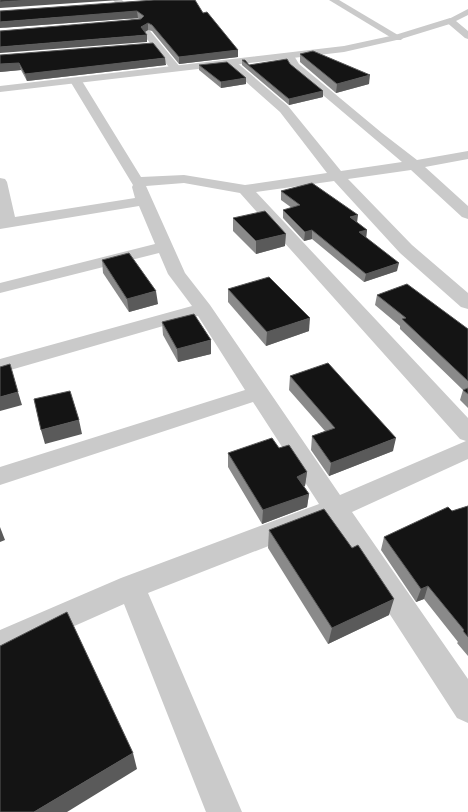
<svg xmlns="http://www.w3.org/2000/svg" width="468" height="812" viewBox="0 0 468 812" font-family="'Space Grotesk',sans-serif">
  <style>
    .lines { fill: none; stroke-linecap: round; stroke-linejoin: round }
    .minor { fill: #cacaca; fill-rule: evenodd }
    .tertiary { fill: #cacaca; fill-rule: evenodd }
    .wall { fill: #8a8a8a }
    .shaded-wall { fill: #5a5a5a }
    .building { fill: #141414; stroke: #5a5a5a }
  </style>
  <rect width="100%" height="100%" fill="#fff"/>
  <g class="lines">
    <g class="minor">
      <path d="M 113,0 L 122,0 L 141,20 L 180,67 L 181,69 L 180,71 L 172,71 L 135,24 Z"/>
      <path d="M 329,0 L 339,0 L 403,38 L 401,40 L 395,40 Z"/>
      <path d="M 468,9 L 468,15 L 456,21 L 468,31 L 468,39 L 465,38 L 445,21 Z"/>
      <path d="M 289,53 L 293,54 L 299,64 L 382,133 L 417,160 L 468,151 L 468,159 L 425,167 L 468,206 L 468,219 L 462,217 L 411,170 L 348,179 L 412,245 L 468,293 L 468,309 L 461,307 L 400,253 L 334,181 L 256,192 L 468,418 L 468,459 L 352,512 L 468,679 L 468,723 L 457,718 L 330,522 L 148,593 L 242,812 L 206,812 L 124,604 L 0,659 L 0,630 L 121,578 L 319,504 L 253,402 L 0,485 L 0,467 L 245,390 L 198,316 L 0,373 L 0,359 L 192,306 L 168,274 L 159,253 L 0,293 L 0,283 L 155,244 L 139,206 L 0,229 L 0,178 L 5,179 L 7,182 L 15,217 L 135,198 L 132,187 L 133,185 L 70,81 L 76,78 L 82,81 L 141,177 L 184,175 L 245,185 L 327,173 L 280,112 L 227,65 L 226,63 L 231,60 L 235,61 L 288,106 L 341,171 L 402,162 L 291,68 L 284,56 ZM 184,183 L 240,193 L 460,439 L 466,441 L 340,495 L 210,305 L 185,273 L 146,186 Z"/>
    </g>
    <path class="tertiary" d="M 450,18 L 453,19 L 455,21 L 453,23 L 401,39 L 344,52 L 0,92 L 0,86 L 344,46 L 395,35 Z"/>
  </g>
  <g class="wall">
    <path d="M 154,0 L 203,13 L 238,50 L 238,57 L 179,64 L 152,31 L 148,30 L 144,32 L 147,35 L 147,42 L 140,19 L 138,18 L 0,28 Z"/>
    <path d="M 300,54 L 369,84 L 336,93 L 300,62 Z"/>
    <path d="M 0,55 L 166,65 L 27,81 L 21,70 L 0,72 Z"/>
    <path d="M 242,60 L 249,65 L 290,64 L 323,91 L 323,97 L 289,105 L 242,65 Z"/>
    <path d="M 199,65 L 246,84 L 221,88 L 199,70 Z"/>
    <path d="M 281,191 L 357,222 L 367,230 L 366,238 L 397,271 L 364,282 L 312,239 L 304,241 L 283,218 L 283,210 L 292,208 L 281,200 Z"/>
    <path d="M 233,218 L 285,246 L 256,254 L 233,231 Z"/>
    <path d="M 102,260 L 158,304 L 129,312 L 103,273 Z"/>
    <path d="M 228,289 L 309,331 L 266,346 L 228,302 Z"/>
    <path d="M 377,295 L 468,329 L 468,408 L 460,400 L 463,390 L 400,329 L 400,326 L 375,305 Z"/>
    <path d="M 162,322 L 211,354 L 178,362 L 163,335 Z"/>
    <path d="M 290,376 L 393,451 L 329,476 L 311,450 L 312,436 L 325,431 L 289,390 Z"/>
    <path d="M 279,448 L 307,472 L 305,486 L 304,486 L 309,494 L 307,507 L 262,524 L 228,467 L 228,453 Z"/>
    <path d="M 468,506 L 468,656 L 457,643 L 458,642 L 424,599 L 416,602 L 381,550 L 384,537 L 452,511 Z"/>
    <path d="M 269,530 L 389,615 L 328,644 L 268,548 Z"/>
  </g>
  <g class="shaded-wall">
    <path d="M 33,0 L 120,0 L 0,8 L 0,2 Z"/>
    <path d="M 137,11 L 138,18 L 0,28 L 0,22 Z"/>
    <path d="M 148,23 L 148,30 L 142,34 L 141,27 Z"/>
    <path d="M 147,35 L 147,42 L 0,53 L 0,47 Z"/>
    <path d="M 238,50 L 238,57 L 179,64 L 179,57 Z"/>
    <path d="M 165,58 L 166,65 L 27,81 L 25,74 Z"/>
    <path d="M 19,63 L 21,70 L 0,72 L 0,64 Z"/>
    <path d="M 370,75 L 369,84 L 336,93 L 337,84 Z"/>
    <path d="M 246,78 L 246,84 L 221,88 L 221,82 Z"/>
    <path d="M 323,91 L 323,97 L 289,105 L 289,99 Z"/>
    <path d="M 358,215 L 357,223 L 350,217 Z"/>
    <path d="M 312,230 L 312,239 L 304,241 L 305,232 Z"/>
    <path d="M 367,230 L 366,238 L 359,232 Z"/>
    <path d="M 286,234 L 285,246 L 256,254 L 256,241 Z"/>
    <path d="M 399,263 L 397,271 L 364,282 L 366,274 Z"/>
    <path d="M 156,291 L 158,304 L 129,312 L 127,299 Z"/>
    <path d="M 310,318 L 309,331 L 266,346 L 267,332 Z"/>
    <path d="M 211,340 L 211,354 L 178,362 L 177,349 Z"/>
    <path d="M 18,392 L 22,405 L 0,411 L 0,397 Z"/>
    <path d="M 79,420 L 82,434 L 45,444 L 41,430 Z"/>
    <path d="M 396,438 L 393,451 L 329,476 L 331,463 Z"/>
    <path d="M 307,472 L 305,486 L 295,490 L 297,477 Z"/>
    <path d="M 309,494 L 307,507 L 262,524 L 263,510 Z"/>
    <path d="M 0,527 L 5,540 L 0,542 Z"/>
    <path d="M 428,586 L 424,599 L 416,602 L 421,589 Z"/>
    <path d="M 394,599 L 389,615 L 328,644 L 332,628 Z"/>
    <path d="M 133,753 L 137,769 L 67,812 L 34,812 Z"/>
  </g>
  <g class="building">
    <path d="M 0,0 L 33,0 L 0,2 Z"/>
    <path d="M 154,0 L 195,0 L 203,13 L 207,12 L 238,50 L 179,57 L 152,25 L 148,23 L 141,27 L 147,35 L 0,47 L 0,31 L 141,19 L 144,16 L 137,11 L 0,22 L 0,11 Z"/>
    <path d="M 153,43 L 165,58 L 25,74 L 19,63 L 0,64 L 0,55 Z"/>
    <path d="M 313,51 L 370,75 L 337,84 L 300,54 Z"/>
    <path d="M 287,59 L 290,64 L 323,91 L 289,99 L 242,60 L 245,60 L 249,65 Z"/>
    <path d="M 227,62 L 246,78 L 221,82 L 199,65 Z"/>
    <path d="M 312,183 L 358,215 L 350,217 L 367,230 L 359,232 L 399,263 L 366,274 L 312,230 L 305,232 L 283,210 L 300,205 L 281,191 Z"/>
    <path d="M 265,211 L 286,234 L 256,241 L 233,218 Z"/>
    <path d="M 129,253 L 156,291 L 127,299 L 102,260 Z"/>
    <path d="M 269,277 L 310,318 L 267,332 L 228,289 Z"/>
    <path d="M 407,284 L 468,329 L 468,381 L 402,319 L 406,318 L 377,295 Z"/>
    <path d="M 194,314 L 211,340 L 177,349 L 162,322 Z"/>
    <path d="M 328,363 L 396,438 L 331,463 L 312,436 L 335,428 L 290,376 Z"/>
    <path d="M 10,364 L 18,392 L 0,397 L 0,367 Z"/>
    <path d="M 468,388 L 468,394 L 463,390 Z"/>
    <path d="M 70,391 L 79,420 L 41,430 L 34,399 Z"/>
    <path d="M 272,438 L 279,448 L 289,445 L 307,472 L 297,477 L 309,494 L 263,510 L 228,453 Z"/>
    <path d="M 468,506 L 468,637 L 463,631 L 464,630 L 428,586 L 421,589 L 384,537 L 448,507 L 452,511 Z"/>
    <path d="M 324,509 L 352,548 L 358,545 L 394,599 L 332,628 L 269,530 Z"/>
    <path d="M 67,612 L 133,753 L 34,812 L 0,812 L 0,646 Z"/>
  </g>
</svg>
